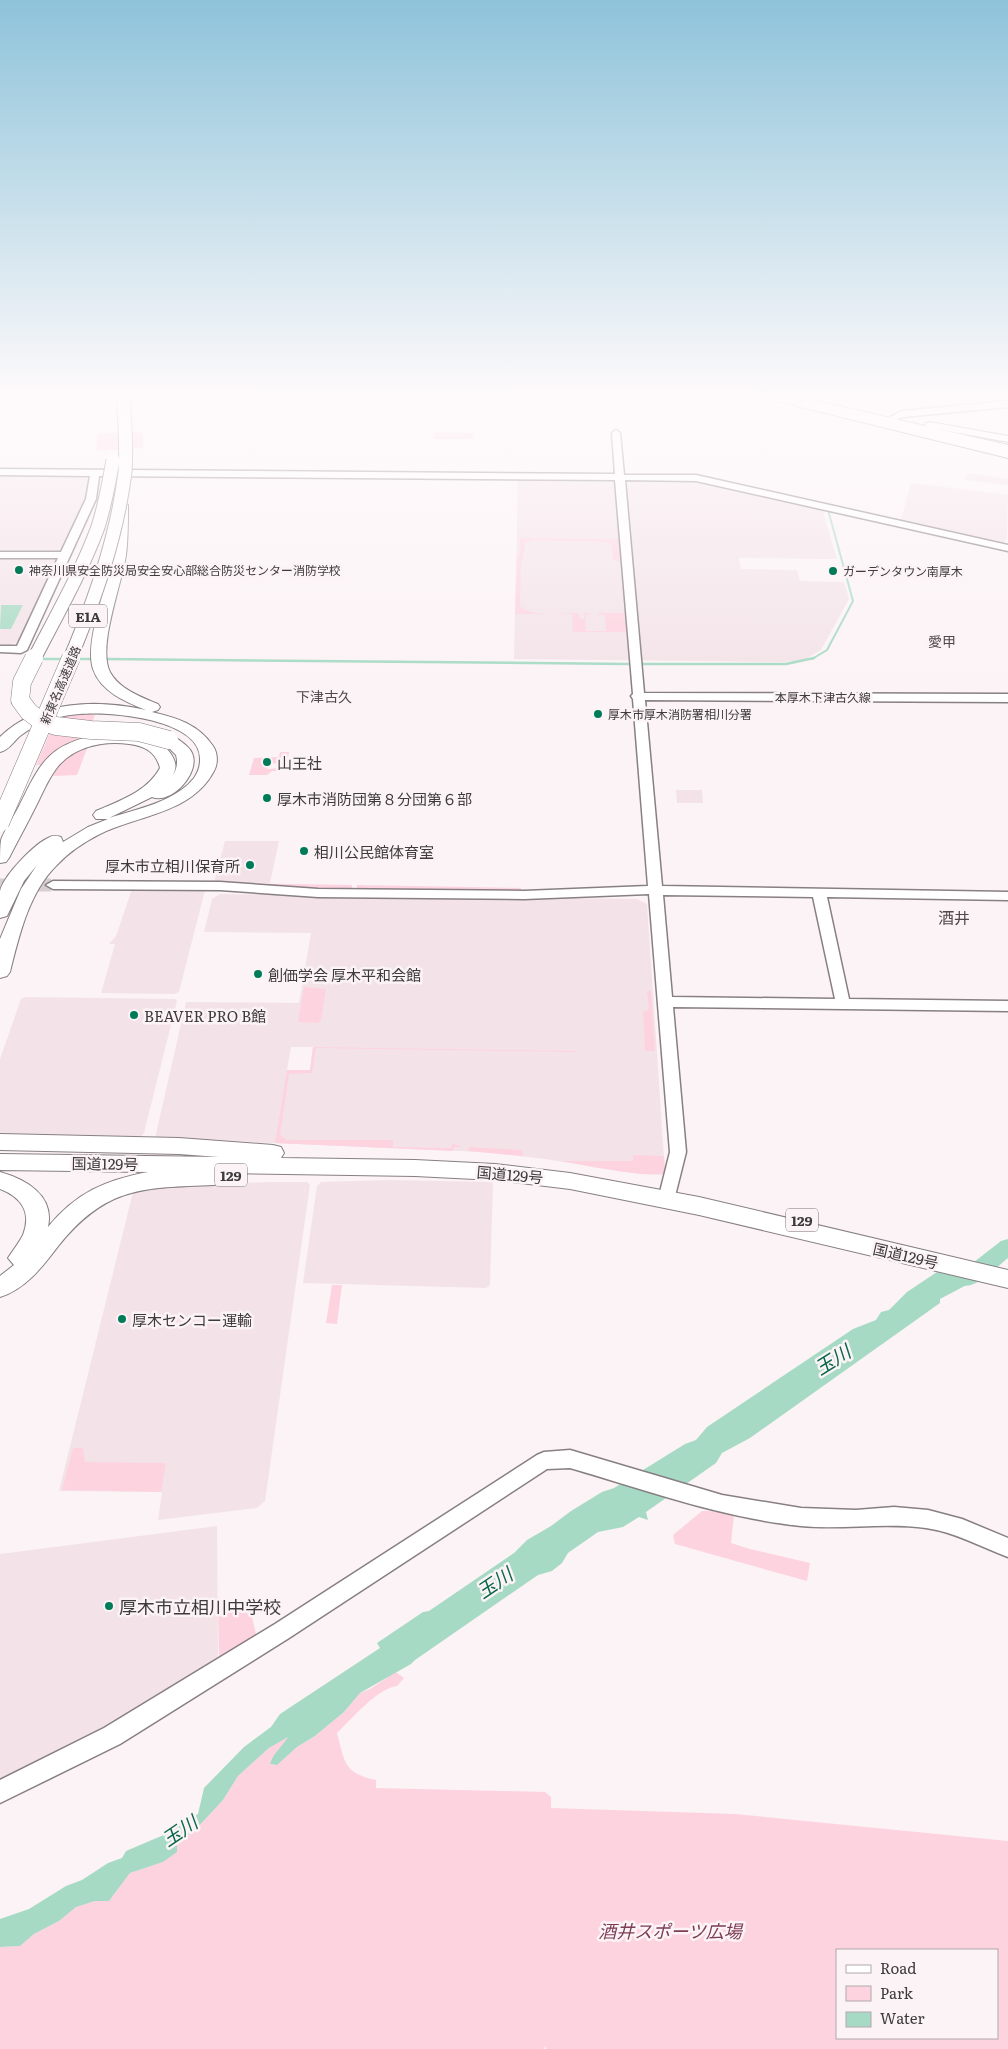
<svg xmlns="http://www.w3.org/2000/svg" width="1008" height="2049" viewBox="0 0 1008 2049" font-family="Literata,'Noto Sans JP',serif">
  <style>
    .built { fill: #f3e3e8; fill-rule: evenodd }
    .green { fill: #fdd3e0; fill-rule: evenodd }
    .water { fill: #a7dac4 }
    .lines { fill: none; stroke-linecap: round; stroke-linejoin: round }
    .stream-far1 { stroke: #a7dac4; stroke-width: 2 }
    .stream { stroke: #a7dac4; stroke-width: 2.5 }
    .river { fill: #a7dac4; fill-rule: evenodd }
    .secondary-tunnel { stroke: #d6ced1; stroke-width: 13; stroke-dasharray: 13 6; stroke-linecap: butt }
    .secondary-casing { stroke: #877f81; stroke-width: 3 }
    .primary-casing { stroke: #877f81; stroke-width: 2 }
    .highway-casing { stroke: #877f81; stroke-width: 2 }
    .secondary { fill: #fff; fill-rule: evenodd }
    .primary { fill: #fff; fill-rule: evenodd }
    .highway { fill: #fff; fill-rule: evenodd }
    .highway-bridge-far1-casing { stroke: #877f81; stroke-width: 15; stroke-linecap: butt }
    .highway-bridge-casing { stroke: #877f81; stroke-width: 19; stroke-linecap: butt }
    .highway-bridge-far1 { stroke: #fff; stroke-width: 13 }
    .highway-bridge { stroke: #fff; stroke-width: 18 }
    .poi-dot { fill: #007b59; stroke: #fcf3f6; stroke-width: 2 }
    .labels { text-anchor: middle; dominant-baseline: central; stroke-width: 5; stroke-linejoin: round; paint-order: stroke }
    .far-poi-label { font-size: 12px; fill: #3e3b3c; stroke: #fcf3f6; text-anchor: start }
    .far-street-label { font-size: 12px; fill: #3e3b3c; stroke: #fcf3f6 }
    .shield { fill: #fcf3f6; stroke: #777274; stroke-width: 1 }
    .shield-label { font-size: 14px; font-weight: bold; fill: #3e3b3c }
    .far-neighbourhood-label { font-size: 14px; fill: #50494b; stroke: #fcf3f6 }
    .poi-label { font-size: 15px; fill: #3e3b3c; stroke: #fcf3f6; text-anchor: start }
    .street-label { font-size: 15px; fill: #3e3b3c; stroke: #fcf3f6 }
    .neighbourhood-label { font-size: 16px; fill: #50494b; stroke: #fcf3f6 }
    .near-poi-label { font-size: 18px; fill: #3e3b3c; stroke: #fcf3f6; text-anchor: start }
    .near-park-label { font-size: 18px; font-style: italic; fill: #7c3d55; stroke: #fcf3f6 }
    .near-water-label { font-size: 19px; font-style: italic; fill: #09674a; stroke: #fcf3f6 }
  </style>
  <rect width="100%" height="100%" fill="#fcf3f6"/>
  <g class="built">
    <path d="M 967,473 L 1008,479 L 1008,485 L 965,480 Z"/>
    <path d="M 0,474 L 81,475 L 90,477 L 90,480 L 87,498 L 61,551 L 57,553 L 54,558 L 57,560 L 18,642 L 9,645 L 0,645 Z"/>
    <path d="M 518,477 L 695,479 L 822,508 L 837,559 L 739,558 L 741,569 L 797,570 L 800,581 L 844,582 L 849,599 L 821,650 L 804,660 L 783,662 L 514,659 Z"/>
    <path d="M 911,483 L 1008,495 L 1007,539 L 1003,543 L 997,543 L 904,522 L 901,520 Z"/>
    <path d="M 676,790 L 702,790 L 703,803 L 677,803 Z"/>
    <path d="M 225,841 L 279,841 L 270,883 L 214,882 Z"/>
    <path d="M 132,889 L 205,890 L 179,992 L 175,994 L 101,993 L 115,944 L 109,944 L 116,936 Z"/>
    <path d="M 220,894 L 637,899 L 647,904 L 665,1172 L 662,1175 L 640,1174 L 545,1159 L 483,1152 L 155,1138 L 186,1002 L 299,1003 L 311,933 L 204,932 L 212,899 ZM 291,1047 L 313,1047 L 310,1070 L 287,1070 Z"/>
    <path d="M 25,997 L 175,999 L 177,1001 L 144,1133 L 136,1142 L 0,1133 L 0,1059 L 21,999 Z"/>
    <path d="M 387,1180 L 493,1182 L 490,1285 L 486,1288 L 303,1283 L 317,1186 L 321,1182 Z"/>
    <path d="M 271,1182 L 307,1182 L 310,1185 L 265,1501 L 257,1508 L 158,1520 L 162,1492 L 59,1491 L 133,1192 L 170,1185 Z"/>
    <path d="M 217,1526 L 218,1658 L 104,1732 L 0,1785 L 0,1554 Z"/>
  </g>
  <g class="green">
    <path d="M 137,431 L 143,432 L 143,448 L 96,451 L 98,434 Z"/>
    <path d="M 435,432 L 474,433 L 473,439 L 433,439 Z"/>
    <path d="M 520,538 L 619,539 L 621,562 L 613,560 L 612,545 L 605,542 L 535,540 L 525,543 L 523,560 L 521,562 L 520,606 C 528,617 566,613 579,613 L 580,619 L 584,619 L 584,613 L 591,613 L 592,614 L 585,615 L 586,631 L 606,631 L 605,615 L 598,615 L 599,613 L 625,613 L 627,632 L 573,632 L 572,614 L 515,614 L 517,558 L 519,557 Z"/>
    <path d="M 96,712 L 86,741 L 88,746 L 77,775 L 53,776 L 57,765 L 36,765 L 57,717 Z"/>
    <path d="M 280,752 L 289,752 L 287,764 L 269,763 L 266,767 L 268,769 L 280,768 L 279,771 L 272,771 L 267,775 L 249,775 L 254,758 L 279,757 Z"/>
    <path d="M 212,883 L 352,885 L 352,889 L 287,890 Z"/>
    <path d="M 357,885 L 521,888 L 521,890 L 519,892 L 357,890 Z"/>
    <path d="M 304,987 L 326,989 L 321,1020 L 318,1023 L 298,1022 Z"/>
    <path d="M 647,991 L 651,991 L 655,1051 L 645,1051 L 643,1012 L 649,1009 Z"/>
    <path d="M 313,1047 L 575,1051 L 575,1052 L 316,1048 L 312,1073 L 289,1074 L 280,1135 L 287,1140 L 393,1140 L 393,1147 L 451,1148 L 452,1143 L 461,1147 L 454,1147 L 453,1151 L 275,1143 L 287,1070 L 310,1070 Z"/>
    <path d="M 469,1147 L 523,1150 L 522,1156 L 468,1151 Z"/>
    <path d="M 633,1155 L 664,1156 L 665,1172 C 654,1180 578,1164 561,1161 L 633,1161 Z"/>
    <path d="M 332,1285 L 342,1285 L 337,1324 L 326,1323 Z"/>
    <path d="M 73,1448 L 83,1448 L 85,1462 L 166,1463 L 161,1492 L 62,1490 Z"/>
    <path d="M 702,1511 L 716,1511 L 734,1515 L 731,1543 L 750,1549 L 810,1563 L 807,1581 L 675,1544 L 673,1535 Z"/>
    <path d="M 250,1608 L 256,1634 L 219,1658 L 218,1612 Z"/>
    <path d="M 396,1672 L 404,1678 L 397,1686 C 376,1689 352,1719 337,1733 C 345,1762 343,1773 376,1780 L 376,1788 L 545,1792 L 551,1797 L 551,1808 L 735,1814 L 1008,1841 L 1008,2049 L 546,2049 L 546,2046 L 543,2049 L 0,2049 L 0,1947 L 20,1946 L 34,1934 L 59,1921 L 75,1907 L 95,1901 L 109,1901 L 130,1873 L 163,1862 L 177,1844 L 198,1827 L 223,1800 L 238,1776 L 269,1748 L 289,1736 C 283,1747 273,1753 270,1764 L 277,1765 L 297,1747 L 315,1736 L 344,1712 L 360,1693 L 370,1689 ZM 837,1950 L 997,1950 L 997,2038 L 837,2038 Z"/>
  </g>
  <g class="water">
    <path d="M 1,605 L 23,605 L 11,629 L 0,629 Z"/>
    <path d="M 937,1272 L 976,1280 L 940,1299 L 940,1303 L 750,1438 L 722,1453 L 716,1463 L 646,1512 L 648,1520 L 639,1517 L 623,1527 L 598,1532 L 568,1553 L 562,1563 L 552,1571 L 538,1575 L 415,1660 L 411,1664 L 360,1693 L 344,1712 L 315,1736 L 297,1747 L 277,1765 L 270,1764 C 273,1753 282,1747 288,1737 L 269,1748 L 238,1776 L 223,1800 L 198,1827 L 177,1844 L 177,1852 L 163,1862 L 130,1873 L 109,1901 L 95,1901 L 76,1907 L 59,1921 L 34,1934 L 20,1946 L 0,1947 L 0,1919 L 29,1909 L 66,1886 L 82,1880 L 108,1863 L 122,1858 L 126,1851 L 166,1834 L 198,1814 L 204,1788 L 244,1747 L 271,1727 L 280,1714 L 380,1648 L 377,1643 L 423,1612 L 429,1611 L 514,1553 L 527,1540 L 551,1526 L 571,1511 L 602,1492 L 614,1488 L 685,1444 L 696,1440 L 707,1427 L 853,1329 L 876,1320 L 881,1312 L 889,1310 L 907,1292 Z"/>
  </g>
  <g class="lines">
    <g class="stream-far1">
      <path d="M 40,659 L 63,659"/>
      <path d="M 77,659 L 93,659"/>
      <path d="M 105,659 L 112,659"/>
      <path d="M 812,659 L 827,650 L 853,601 L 828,510"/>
    </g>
    <g class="stream">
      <path d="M 40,659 L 63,659"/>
      <path d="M 77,659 L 93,659"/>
      <path d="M 105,659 L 629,664"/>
      <path d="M 640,664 L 786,664 L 814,658"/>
    </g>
    <path class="river" d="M 1008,1239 L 1008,1258 C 995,1268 977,1290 960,1285 L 957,1279 L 960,1273 L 1001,1241 Z"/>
    <path class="secondary-tunnel" d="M 0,885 L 53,885"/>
    <defs>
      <g id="secondary">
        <path d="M 1008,401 L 1008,407 L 903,417 L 894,420 L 890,417 L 902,411 Z"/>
        <path d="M 616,430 L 620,433 L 624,475 L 696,475 L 1008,545 L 1008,551 L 696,481 L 625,480 L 644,693 L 1008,694 L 1008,702 L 645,700 L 662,886 L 1008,892 L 1008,900 L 827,897 L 849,999 L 1008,1001 L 1008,1011 L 673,1007 L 686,1152 L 674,1200 L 672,1205 L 666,1206 L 660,1205 L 658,1200 L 670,1152 L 649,894 L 524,899 L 318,897 L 220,890 L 53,889 L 46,885 L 53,881 L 220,882 L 318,889 L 524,891 L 648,886 L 633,699 L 631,696 L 633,694 L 615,480 L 99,476 L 96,499 L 27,650 L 21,653 L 0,652 L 0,646 L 17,646 L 58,558 L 0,558 L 0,552 L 61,552 L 86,499 L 90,476 L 0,475 L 0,469 L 615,474 L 612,433 ZM 663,895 L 813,897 L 835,999 L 672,997 Z"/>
        <path d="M 570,1450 L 722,1495 L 801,1508 L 856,1510 L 894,1507 L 928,1510 L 962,1519 L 1008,1538 L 1008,1557 C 981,1547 955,1532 926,1528 C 885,1522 843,1530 801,1526 C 722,1518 646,1490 570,1468 L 547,1469 L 289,1638 L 120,1744 L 0,1803 L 0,1780 L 104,1728 L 275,1624 L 537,1455 L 544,1452 Z"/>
      </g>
      <g id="primary">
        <path d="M 752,395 L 772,395 L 1008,452 L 1008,458 Z"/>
        <path d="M 930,422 L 1008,436 L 1008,442 L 926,427 L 925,425 L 926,423 Z"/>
      </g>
      <g id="highway">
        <path d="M 769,395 L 791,395 L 1008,445 L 1008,453 L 774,398 Z"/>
        <path d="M 122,501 L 128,505 C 128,522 128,539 126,555 C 122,584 97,647 110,672 C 119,689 141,697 158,704 L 160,707 L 158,710 L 152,712 C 177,718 198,724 213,746 C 218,753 218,764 214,771 C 192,813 139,815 100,834 C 84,842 69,852 57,865 C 29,892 19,936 10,972 L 7,976 L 0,978 L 0,939 L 21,889 L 37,865 L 24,881 L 7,916 L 0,918 C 0,910 0,898 0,891 C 4,875 35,843 50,837 C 54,835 57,836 61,837 L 63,842 L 88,827 L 108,819 L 96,819 L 93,815 L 96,811 C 119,801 147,792 160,768 C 156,752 145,746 129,744 C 103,740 72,747 56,769 C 47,781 41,797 34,810 C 26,826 17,842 9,858 L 6,862 L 0,863 C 0,856 0,847 1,840 C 5,829 13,818 19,806 C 29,787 38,763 57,750 C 85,731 150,722 171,754 C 176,762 177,767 173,775 C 177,769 178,762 176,755 L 161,740 L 163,737 L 175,737 C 180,741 189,746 192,753 C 201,773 171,805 152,797 L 109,818 C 137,809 175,802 194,778 C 198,772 200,767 200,760 C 202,719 110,711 80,714 C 59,715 37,723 20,736 C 13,742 9,750 0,752 L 0,737 C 37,700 98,699 146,710 C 126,702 101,692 93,669 C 84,642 108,584 112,555 C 115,539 115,522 116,505 Z"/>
        <path d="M 0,1134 L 179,1138 L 273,1145 L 281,1147 L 284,1153 L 281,1158 L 415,1160 L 495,1164 L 570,1173 L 699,1197 L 1008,1270 L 1008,1288 L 699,1215 L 570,1189 L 495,1180 L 415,1176 L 223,1173 L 225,1177 L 222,1183 L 214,1185 C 143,1188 107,1186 59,1245 C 43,1266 26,1289 0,1297 L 0,1276 L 14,1265 L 8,1258 C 13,1250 19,1243 23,1235 C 32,1212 21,1197 0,1189 L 0,1172 C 25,1179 55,1195 48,1227 C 76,1193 105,1180 148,1172 L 0,1170 L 0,1154 L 219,1157 L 179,1154 L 0,1150 Z"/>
      </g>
    </defs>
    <use href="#secondary" class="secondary-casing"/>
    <use href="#primary" class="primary-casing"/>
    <use href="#highway" class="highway-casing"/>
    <use href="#secondary" class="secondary"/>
    <use href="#primary" class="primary"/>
    <use href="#highway" class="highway"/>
    <defs>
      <g id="highway-bridge-far1">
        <path d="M 34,659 C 56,616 81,573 98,527 C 105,505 109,483 113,460"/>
        <path d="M 70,659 C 95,599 117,537 125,472 C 127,446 125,421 123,395"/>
      </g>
      <g id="highway-bridge">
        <path d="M 34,658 L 22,682 L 20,700 L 29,712 L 41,721 L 56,726 L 91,730 L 139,732 L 169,740"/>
        <path d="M 0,823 L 71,658"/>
      </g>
    </defs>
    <use href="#highway-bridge-far1" class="highway-bridge-far1-casing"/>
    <use href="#highway-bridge" class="highway-bridge-casing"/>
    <use href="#highway-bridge-far1" class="highway-bridge-far1"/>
    <use href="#highway-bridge" class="highway-bridge"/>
  </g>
  <linearGradient id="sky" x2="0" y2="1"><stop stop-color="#8ec3da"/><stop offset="0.58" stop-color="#fefafb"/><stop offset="1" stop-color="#fefafb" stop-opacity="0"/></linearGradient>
  <rect width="1008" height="682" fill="url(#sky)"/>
  <g class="poi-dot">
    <circle cx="19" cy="570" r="5"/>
    <circle cx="833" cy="571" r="5"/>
    <circle cx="598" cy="714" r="5"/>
    <circle cx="267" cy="762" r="5"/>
    <circle cx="267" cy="798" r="5"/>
    <circle cx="304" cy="851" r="5"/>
    <circle cx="250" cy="865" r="5"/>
    <circle cx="258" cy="974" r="5"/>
    <circle cx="134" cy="1015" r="5"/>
    <circle cx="122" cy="1319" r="5"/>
    <circle cx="109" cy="1606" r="5"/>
  </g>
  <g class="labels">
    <g class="far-poi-label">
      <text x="29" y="570">神奈川県安全防災局安全安心部総合防災センター消防学校</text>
      <text x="843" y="571">ガーデンタウン南厚木</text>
      <text x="608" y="714">厚木市厚木消防署相川分署</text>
    </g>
    <g class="far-street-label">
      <text transform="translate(60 685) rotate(-67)">新東名高速道路</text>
      <text x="823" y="697">本厚木下津古久線</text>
    </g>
    <g class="shield">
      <rect x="69" y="604.5" width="38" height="23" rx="4"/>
      <rect x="215" y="1163.5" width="32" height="23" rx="4"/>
      <rect x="786" y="1208.5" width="32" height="23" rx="4"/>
    </g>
    <g class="shield-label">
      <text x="88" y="616">E1A</text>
      <text x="231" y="1175">129</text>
      <text x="802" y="1220">129</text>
    </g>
    <g class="far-neighbourhood-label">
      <text x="942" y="641">愛甲</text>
      <text x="324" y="696">下津古久</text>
    </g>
    <g class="poi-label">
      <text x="277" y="762">山王社</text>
      <text x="277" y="798">厚木市消防団第８分団第６部</text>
      <text x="314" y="851">相川公民館体育室</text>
      <text x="240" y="865" text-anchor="end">厚木市立相川保育所</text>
      <text x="268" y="974">創価学会 厚木平和会館</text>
      <text x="144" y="1015">BEAVER PRO B館</text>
      <text x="132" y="1319">厚木センコー運輸</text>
    </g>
    <g class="street-label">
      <text transform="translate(105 1163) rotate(1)">国道129号</text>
      <text transform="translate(510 1174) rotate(5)">国道129号</text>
      <text transform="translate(906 1255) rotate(13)">国道129号</text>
    </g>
    <g class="neighbourhood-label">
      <text x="954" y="917">酒井</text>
    </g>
    <g class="near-poi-label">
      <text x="119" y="1606">厚木市立相川中学校</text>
    </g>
    <g class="near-park-label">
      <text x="670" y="1930">酒井スポーツ広場</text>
    </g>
    <g class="near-water-label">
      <text transform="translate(832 1359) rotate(-32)">玉川</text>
      <text transform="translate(494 1582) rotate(-34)">玉川</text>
      <text transform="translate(179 1830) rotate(-34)">玉川</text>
    </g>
  </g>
  <rect x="836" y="1949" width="162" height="90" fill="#fcf3f6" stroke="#b0a9ac"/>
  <rect x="846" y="1965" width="25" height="8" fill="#ffffff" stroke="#b0a9ac"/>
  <text x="880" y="1974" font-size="15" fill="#3e3b3c">Road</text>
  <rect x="846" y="1986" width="25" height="15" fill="#fdd3e0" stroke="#b0a9ac"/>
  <text x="880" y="1999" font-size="15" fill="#3e3b3c">Park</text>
  <rect x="846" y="2012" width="25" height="15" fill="#a7dac4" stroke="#b0a9ac"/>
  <text x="880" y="2024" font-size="15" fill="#3e3b3c">Water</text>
</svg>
